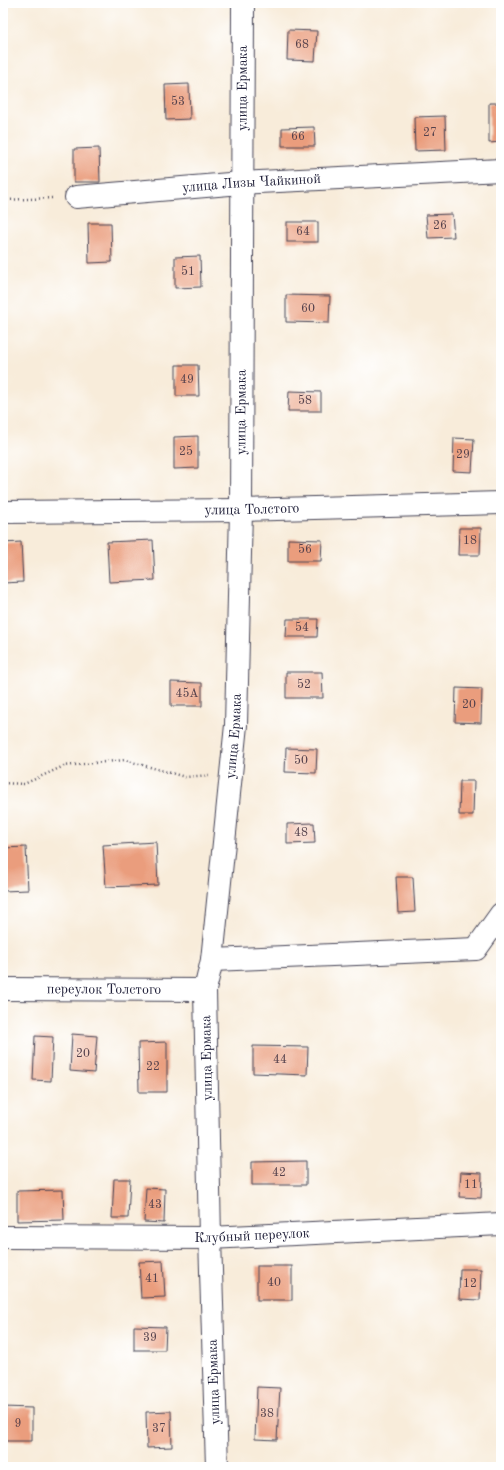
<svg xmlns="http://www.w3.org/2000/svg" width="504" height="1470" viewBox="0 0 504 1470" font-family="'Old Standard TT',serif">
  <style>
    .building { fill: #ea9d7d }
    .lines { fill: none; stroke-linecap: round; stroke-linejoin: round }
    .minor-casing { stroke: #424053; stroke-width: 24 }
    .path { stroke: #424053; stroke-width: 2.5; stroke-dasharray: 1 3; stroke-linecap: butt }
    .minor { stroke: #fff; stroke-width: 22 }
    .labels { text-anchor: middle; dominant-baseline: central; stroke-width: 3; stroke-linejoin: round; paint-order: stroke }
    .number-label { font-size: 12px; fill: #54414c }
    .street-label { font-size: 14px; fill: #22223b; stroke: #fff }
  </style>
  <rect width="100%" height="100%" fill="#fff"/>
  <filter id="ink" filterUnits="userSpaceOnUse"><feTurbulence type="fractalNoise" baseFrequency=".025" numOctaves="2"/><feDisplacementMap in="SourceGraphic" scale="8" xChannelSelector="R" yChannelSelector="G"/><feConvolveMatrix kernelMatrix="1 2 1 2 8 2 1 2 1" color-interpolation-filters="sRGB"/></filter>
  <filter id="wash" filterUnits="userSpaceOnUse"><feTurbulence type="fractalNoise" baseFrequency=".012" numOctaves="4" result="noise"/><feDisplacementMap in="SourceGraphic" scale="16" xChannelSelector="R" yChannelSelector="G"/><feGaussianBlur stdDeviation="0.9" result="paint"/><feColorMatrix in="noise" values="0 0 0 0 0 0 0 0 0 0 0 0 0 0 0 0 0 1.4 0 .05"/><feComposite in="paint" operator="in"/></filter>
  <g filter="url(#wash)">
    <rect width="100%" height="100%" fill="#f8ecda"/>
    <g id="blocks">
      <g class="building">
        <path d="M 288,30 L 317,31 L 315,61 L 287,60 Z"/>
        <path d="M 189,84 L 190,119 L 166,120 L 165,85 Z"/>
        <path d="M 489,103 L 501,103 L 501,142 L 489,143 Z"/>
        <path d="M 445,116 L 446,150 L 415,151 L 414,117 Z"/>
        <path d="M 314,127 L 315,146 L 282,146 L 282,128 Z"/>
        <path d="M 99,148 L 100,182 L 74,182 L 74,149 Z"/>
        <path d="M 452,214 L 454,237 L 428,238 L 426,215 Z"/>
        <rect x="287" y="222" width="31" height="20"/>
        <path d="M 88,223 L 111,223 L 112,262 L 89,263 Z"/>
        <path d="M 200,256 L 201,287 L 175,288 L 175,257 Z"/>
        <path d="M 286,295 L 330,296 L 329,323 L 286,322 Z"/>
        <path d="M 176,365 L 198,365 L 199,396 L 176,396 Z"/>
        <path d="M 289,391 L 321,392 L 321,411 L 288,411 Z"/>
        <path d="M 198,436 L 198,468 L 174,469 L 174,437 Z"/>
        <path d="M 454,438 L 474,439 L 472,472 L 453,471 Z"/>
        <path d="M 459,528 L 481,528 L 480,555 L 458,555 Z"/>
        <path d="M 288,539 L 322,540 L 321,561 L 288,561 Z"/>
        <path d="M 153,540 L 155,580 L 109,582 L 107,542 Z"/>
        <path d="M 21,542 L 23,582 L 3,583 L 3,543 Z"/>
        <path d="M 287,619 L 318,619 L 317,637 L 286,637 Z"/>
        <path d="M 286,672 L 322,672 L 323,698 L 286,698 Z"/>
        <path d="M 171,682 L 202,683 L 202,706 L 171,706 Z"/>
        <path d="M 456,688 L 482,689 L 481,723 L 455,722 Z"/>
        <path d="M 286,748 L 317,749 L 316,773 L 285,772 Z"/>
        <path d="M 460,781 L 474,781 L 473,815 L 459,815 Z"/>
        <path d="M 314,823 L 315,843 L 287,844 L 287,824 Z"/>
        <path d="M 156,842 L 158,885 L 106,887 L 103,845 Z"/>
        <path d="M 26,847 L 28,890 L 3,891 L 3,848 Z"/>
        <path d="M 396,877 L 413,877 L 415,912 L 398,913 Z"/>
        <path d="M 72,1034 L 97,1036 L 94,1073 L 70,1071 Z"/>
        <path d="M 35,1036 L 53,1037 L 51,1081 L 33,1080 Z"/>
        <path d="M 167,1042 L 167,1092 L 139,1092 L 138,1043 Z"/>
        <path d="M 253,1046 L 308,1047 L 307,1075 L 253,1073 Z"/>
        <path d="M 306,1161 L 306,1185 L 252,1185 L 252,1162 Z"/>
        <path d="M 461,1172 L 482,1173 L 481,1198 L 459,1197 Z"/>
        <path d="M 114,1179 L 130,1179 L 128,1218 L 112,1218 Z"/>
        <path d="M 146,1188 L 165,1189 L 164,1223 L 144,1222 Z"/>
        <path d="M 63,1190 L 64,1220 L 17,1221 L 17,1191 Z"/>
        <path d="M 163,1261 L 165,1297 L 141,1298 L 139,1262 Z"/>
        <rect x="257" y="1266" width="35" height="34"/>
        <path d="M 460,1269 L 481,1269 L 480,1300 L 459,1299 Z"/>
        <path d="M 134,1326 L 166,1327 L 165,1350 L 134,1350 Z"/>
        <path d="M 257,1387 L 280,1388 L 277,1440 L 255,1439 Z"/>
        <path d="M 3,1407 L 32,1408 L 32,1441 L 3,1441 Z"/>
        <path d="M 171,1411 L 172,1447 L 147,1448 L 146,1412 Z"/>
      </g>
    </g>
  </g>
  <g filter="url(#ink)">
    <use href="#blocks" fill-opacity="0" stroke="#424053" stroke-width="1"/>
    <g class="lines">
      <defs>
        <g id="minor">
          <path id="s1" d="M 76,197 L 241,183 L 501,170"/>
          <path id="s2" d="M 3,512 L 241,510 L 501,503"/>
          <path d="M 212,960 L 476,949 L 501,914"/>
          <path id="s3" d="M 3,989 L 205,990"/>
          <path id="s4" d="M 3,1237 L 210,1238 L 501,1224"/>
          <path id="s5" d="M 217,1467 L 210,1238 L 205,990 L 212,960 L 236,725 L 241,510 L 243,3"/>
        </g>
      </defs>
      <use href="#minor" class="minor-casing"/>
      <g class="path">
        <path d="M 3,200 L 53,198"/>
        <path d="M 3,783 L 24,784 L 64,766 L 125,760 L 185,777 L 209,775"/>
      </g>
      <use href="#minor" class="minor"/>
    </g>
  </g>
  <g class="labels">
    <g class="number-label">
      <text x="302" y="45">68</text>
      <text x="178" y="102">53</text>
      <text x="430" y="133">27</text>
      <text x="298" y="137">66</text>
      <text x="440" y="226">26</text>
      <text x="303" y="232">64</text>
      <text x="188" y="272">51</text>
      <text x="308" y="309">60</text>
      <text x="187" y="380">49</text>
      <text x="305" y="401">58</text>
      <text x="186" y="452">25</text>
      <text x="463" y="455">29</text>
      <text x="470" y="541">18</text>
      <text x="305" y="550">56</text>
      <text x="302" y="628">54</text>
      <text x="304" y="685">52</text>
      <text x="187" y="694">45А</text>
      <text x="469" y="705">20</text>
      <text x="301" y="761">50</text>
      <text x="301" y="833">48</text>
      <text x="83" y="1054">20</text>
      <text x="280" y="1060">44</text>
      <text x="153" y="1067">22</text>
      <text x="279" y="1173">42</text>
      <text x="471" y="1185">11</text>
      <text x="155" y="1205">43</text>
      <text x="152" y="1279">41</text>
      <text x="274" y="1283">40</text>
      <text x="470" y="1284">12</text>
      <text x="150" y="1338">39</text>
      <text x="267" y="1414">38</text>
      <text x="18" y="1424">9</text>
      <text x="159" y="1429">37</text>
    </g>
    <g class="street-label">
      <text stroke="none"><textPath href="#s5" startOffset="1381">улица Ермака</textPath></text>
      <text stroke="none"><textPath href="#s1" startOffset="176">улица Лизы Чайкиной</textPath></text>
      <text stroke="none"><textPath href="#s5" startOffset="1057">улица Ермака</textPath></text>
      <text stroke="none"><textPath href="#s2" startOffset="249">улица Толстого</textPath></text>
      <text stroke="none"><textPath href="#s5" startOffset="733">улица Ермака</textPath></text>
      <text stroke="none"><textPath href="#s3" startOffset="101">переулок Толстого</textPath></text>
      <text transform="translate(207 1058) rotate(-91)">улица Ермака</text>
      <text stroke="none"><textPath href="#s4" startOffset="249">Клубный переулок</textPath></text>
      <text transform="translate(214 1382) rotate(-92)">улица Ермака</text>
    </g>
  </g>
  <rect width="504" height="1470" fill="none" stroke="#fff" stroke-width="16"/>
</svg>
